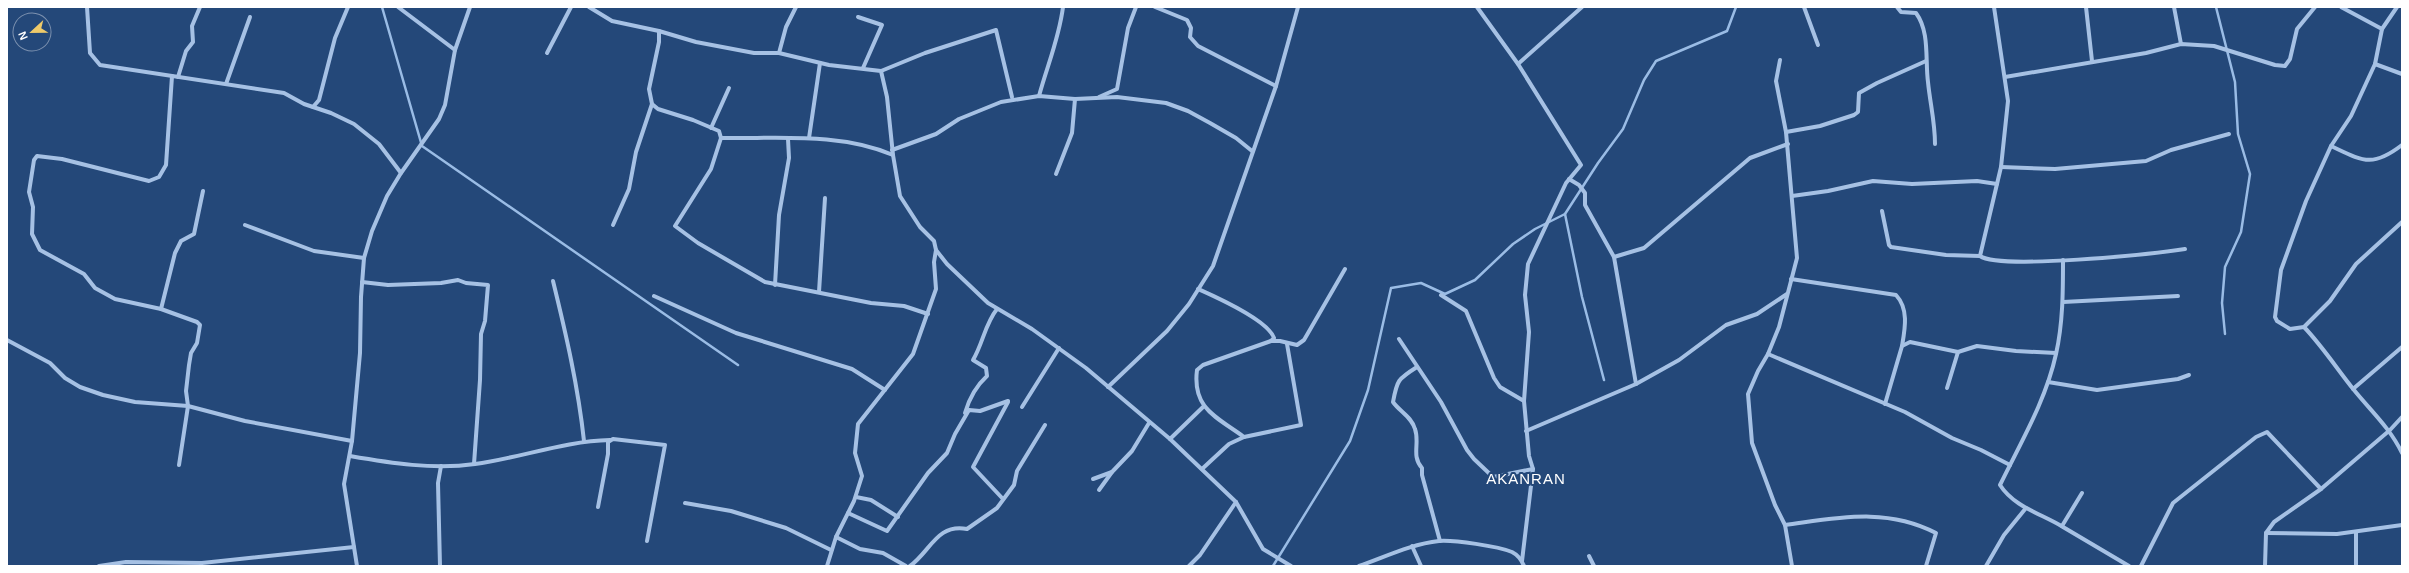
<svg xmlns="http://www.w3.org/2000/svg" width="2409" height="573" viewBox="0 0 2409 573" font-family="Helvetica,sans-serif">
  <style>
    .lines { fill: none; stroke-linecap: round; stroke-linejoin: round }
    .stream { stroke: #9abce5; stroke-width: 2.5 }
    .minor { stroke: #a6c1e4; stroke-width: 4 }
    .labels { text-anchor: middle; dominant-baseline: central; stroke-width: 4; stroke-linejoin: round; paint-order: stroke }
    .quarter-label { font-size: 15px; letter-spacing: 1px; fill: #fff; stroke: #244879 }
  </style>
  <rect width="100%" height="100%" fill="#244879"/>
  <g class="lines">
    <g class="stream">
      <path d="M 382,7 L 422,146 L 738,365"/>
      <path d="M 2216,7 L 2235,82 L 2238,134 L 2250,174 L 2241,232 L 2225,267 L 2222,303 L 2225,334"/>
      <path d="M 1565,214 L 1582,297 L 1604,380"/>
      <path d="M 1273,566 L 1350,441 L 1368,390 L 1391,288 L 1421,283 L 1445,294 L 1475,280 L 1513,244 L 1535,229 L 1565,214 L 1598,163 L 1623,129 L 1644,80 L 1656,61 L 1727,31 L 1736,7"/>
    </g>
    <g class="minor">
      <path d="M 87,7 L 90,53 L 100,65 L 284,93 L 304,104 L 331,113 L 354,124 L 379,144 L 401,173"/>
      <path d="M 398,7 L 455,50"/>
      <path d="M 589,7 L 612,21 L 659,31 L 696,42 L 754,53 L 779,53 L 829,65 L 881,71 L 887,97 L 893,155 L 900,196 L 920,227 L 934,241 L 936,250 L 947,264 L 988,303 L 1032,329 L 1086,368 L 1170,439 L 1236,502 L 1263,549 L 1291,566"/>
      <path d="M 1155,7 L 1187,20 L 1191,28 L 1190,37 L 1198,46 L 1276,86"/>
      <path d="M 1477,7 L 1518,64 L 1581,165 L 1566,183 L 1528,264 L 1525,295 L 1529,332 L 1524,401 L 1529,456 L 1533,469 L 1522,561"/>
      <path d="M 1804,7 L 1818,45"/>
      <path d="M 1897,7 L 1901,12 L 1916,13 C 1930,32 1925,60 1928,82 C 1930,103 1935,122 1935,144"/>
      <path d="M 1994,7 L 2008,101 L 2001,167 L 1980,256 C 2000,270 2153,254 2185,249"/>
      <path d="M 2086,7 L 2092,61"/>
      <path d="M 2174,7 L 2181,44"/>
      <path d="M 2341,7 L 2382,29"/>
      <path d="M 2397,7 L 2382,29 L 2375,64 L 2351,116 L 2331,146 L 2306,201 L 2281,270 L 2275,317 L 2277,321 L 2290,329 L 2304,327 L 2330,301 L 2356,264 L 2402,222"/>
      <path d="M 858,17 L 882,25 L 863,68"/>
      <path d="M 659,31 L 659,42 L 649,89 L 652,104 L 658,109 L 693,120 L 719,131 L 721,138 C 777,139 840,132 893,155"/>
      <path d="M 547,53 L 571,7"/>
      <path d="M 779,53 L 786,27 L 796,7"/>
      <path d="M 1780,60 L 1776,81 L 1786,132 L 1797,258 L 1779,327 L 1768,354 L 1758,371 L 1748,394 L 1752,443 L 1775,505 L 1785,525 L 1792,566"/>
      <path d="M 1518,64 L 1582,7"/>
      <path d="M 2375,64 L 2402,74"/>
      <path d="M 881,71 L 925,53 L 996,30 L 1012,97"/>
      <path d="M 172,76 L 166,165 L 159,177 L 149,181 L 62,159 L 37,156 L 34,160 L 29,192 L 33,207 L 32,234 L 40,250 L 84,274 L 95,288 L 115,299 L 161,309 L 197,322 L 200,325 L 197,343 L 191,353 L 189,365 L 186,391 L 188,406 L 179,465"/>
      <path d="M 178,77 L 186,51 L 193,42 L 192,26 L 200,7"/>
      <path d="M 2005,77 L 2146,53 L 2181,44 L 2214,46 L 2275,65 L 2285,66 L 2290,59 L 2297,29 L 2315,7"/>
      <path d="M 226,84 L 250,17"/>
      <path d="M 1039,96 C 1047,66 1059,39 1063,7"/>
      <path d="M 1099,97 L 1117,89 L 1128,28 L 1136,7"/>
      <path d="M 313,107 L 319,100 L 335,38 L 348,7"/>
      <path d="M 711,128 L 729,88"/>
      <path d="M 1786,132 L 1820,126 L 1854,115 L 1858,112 L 1859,93 L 1877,83 L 1926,61"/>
      <path d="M 721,138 L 711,169 L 675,226 L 698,243 L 765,282 L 871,303 L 904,306 L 928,314"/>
      <path d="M 809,138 L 820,63"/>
      <path d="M 2331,146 C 2363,161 2372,168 2402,145"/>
      <path d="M 892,150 L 936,134 L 959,119 L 1001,102 L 1039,96 L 1075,99 L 1117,97 L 1166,103 L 1188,111 L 1210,123 L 1236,138 L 1252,151"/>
      <path d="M 2001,167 L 2055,169 L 2146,161 L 2171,150 L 2229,134"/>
      <path d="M 1056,174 L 1072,133 L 1075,99"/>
      <path d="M 1569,179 L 1579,185 L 1585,193 L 1585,205 L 1614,257 L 1636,384"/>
      <path d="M 1792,196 L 1828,191 L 1873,181 L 1912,184 L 1977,181 L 1997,184"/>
      <path d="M 1882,211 L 1889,245 L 1891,247 L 1946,255 L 1980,256"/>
      <path d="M 245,225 L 314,251 L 364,258"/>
      <path d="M 613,225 L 629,189 L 636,152 L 652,104"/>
      <path d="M 1614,257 L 1644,248 L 1750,158 L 1788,144"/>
      <path d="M 2063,260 C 2063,291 2063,323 2056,354 C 2046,400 2021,442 2000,485 C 2014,507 2042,514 2063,527 C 2085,540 2107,553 2129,566"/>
      <path d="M 1791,279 L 1896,295 C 1909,309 1905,329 1902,346"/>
      <path d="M 553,281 C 566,334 578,386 584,441"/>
      <path d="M 362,282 L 388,285 L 441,283 L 458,280 L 466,283 L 488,285 L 485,321 L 481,334 L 480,380 L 474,464"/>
      <path d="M 775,285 L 779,215 L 789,158 L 788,139"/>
      <path d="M 1198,289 C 1216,297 1268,320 1274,338 L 1271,341"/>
      <path d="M 819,292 L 825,198"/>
      <path d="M 1441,295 L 1466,311 L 1494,378 L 1500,387 L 1524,401"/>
      <path d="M 654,296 L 736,333 L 852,369 L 885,390"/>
      <path d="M 2063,302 L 2178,296"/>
      <path d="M 161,309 L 175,253 L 181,241 L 194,234 L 203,191"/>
      <path d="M 2304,327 C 2323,347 2337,369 2354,390 C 2371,411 2390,428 2402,453"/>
      <path d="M 1399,339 L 1441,402 L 1467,450 L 1474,459 L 1493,477 L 1533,469"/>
      <path d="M 7,340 L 50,363 L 65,378 L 80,387 L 103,395 L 135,402 L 188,406 L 245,421 L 352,441"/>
      <path d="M 1768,354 L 1905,412 L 1952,438 L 1981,450 L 2010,465"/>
      <path d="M 1417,367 C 1398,379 1397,380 1393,402 C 1400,412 1411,416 1415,429 C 1420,443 1411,456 1422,468 L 1422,475 L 1440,541"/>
      <path d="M 2048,382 L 2097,390 L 2178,379 L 2189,375"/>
      <path d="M 1108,387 L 1167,331 L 1189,304 L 1213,266 L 1276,86 L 1298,7"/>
      <path d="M 1947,388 L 1958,352"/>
      <path d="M 2353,389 L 2402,347"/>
      <path d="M 1885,404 L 1902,346 L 1910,342 L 1958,352 L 1977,346 L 2016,351 L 2056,353"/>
      <path d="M 1022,407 L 1059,348"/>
      <path d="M 965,413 C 969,399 976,386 987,376 L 986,368 L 973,360 C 983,343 985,324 997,309"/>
      <path d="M 1526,431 L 1636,384 L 1679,360 L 1726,325 L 1757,314 L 1787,294"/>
      <path d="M 1244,437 C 1217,417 1192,409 1197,370 L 1203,365 L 1271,341 L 1280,341 L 1297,345 L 1304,340 L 1345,269"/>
      <path d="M 1170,439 L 1203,407"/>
      <path d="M 350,456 C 390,463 434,470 475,464 C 520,458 564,441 610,440"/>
      <path d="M 1202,469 L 1229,444 L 1244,437 L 1301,425 L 1287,344"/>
      <path d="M 1093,479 L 1112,472"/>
      <path d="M 1099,490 L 1112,472 L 1132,451 L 1149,423"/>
      <path d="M 856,497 L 871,500 L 898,517"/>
      <path d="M 1003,499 L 973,467 L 1008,402"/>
      <path d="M 685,503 L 731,511 L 786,528 L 831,550"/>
      <path d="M 598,507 L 608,454 L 608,442 L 613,439 L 665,445 L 647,541"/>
      <path d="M 848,513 L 887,531 L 928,473 L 947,453 L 955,434 L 969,410 L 980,411 L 1008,401"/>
      <path d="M 1785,525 C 1838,518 1886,507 1936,533 L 1926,566"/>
      <path d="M 2062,526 L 2082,493"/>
      <path d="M 2266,533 L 2337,534 L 2402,525"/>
      <path d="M 836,537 L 860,549 L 883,553 L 906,566"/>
      <path d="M 1412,546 L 1421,566"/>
      <path d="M 1589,556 L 1594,566"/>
      <path d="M 99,566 L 126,562 L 202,563 L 354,547"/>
      <path d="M 357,566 L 344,484 L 352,441 L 360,353 L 361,297 L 364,258 L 372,231 L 387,196 L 401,173 L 439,119 L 445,105 L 455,50 L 470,7"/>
      <path d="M 440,566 L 438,483 L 441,466"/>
      <path d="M 827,566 L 836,537 L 854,501 L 862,476 L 855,453 L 858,424 L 913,354 L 936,289 L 934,262 L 936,250"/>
      <path d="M 910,566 C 930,552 937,523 967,529 L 997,508 L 1014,485 L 1017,471 L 1045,425"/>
      <path d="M 1189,566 L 1200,555 L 1236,502"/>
      <path d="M 1359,566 C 1385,557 1411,544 1439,541 C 1455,540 1497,546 1512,552 C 1518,555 1522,561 1524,566"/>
      <path d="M 1986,566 L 2004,535 L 2026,508"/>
      <path d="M 2141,566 L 2173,503 L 2256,437 L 2267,432 L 2321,489"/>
      <path d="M 2265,566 L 2266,533 L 2274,522 L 2321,489 L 2390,430 L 2402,417"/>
      <path d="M 2356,566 L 2356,532"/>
    </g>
  </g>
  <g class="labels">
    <g class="quarter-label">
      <text x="1526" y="478">AKANRAN</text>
    </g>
  </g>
  <rect width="2409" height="573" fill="none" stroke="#ffffff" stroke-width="16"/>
  <g transform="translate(32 32) rotate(248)"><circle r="19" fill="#244879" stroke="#7c91af"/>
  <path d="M0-3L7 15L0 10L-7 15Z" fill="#eeca6a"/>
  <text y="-6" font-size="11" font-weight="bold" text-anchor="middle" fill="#ffffff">N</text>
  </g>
</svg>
